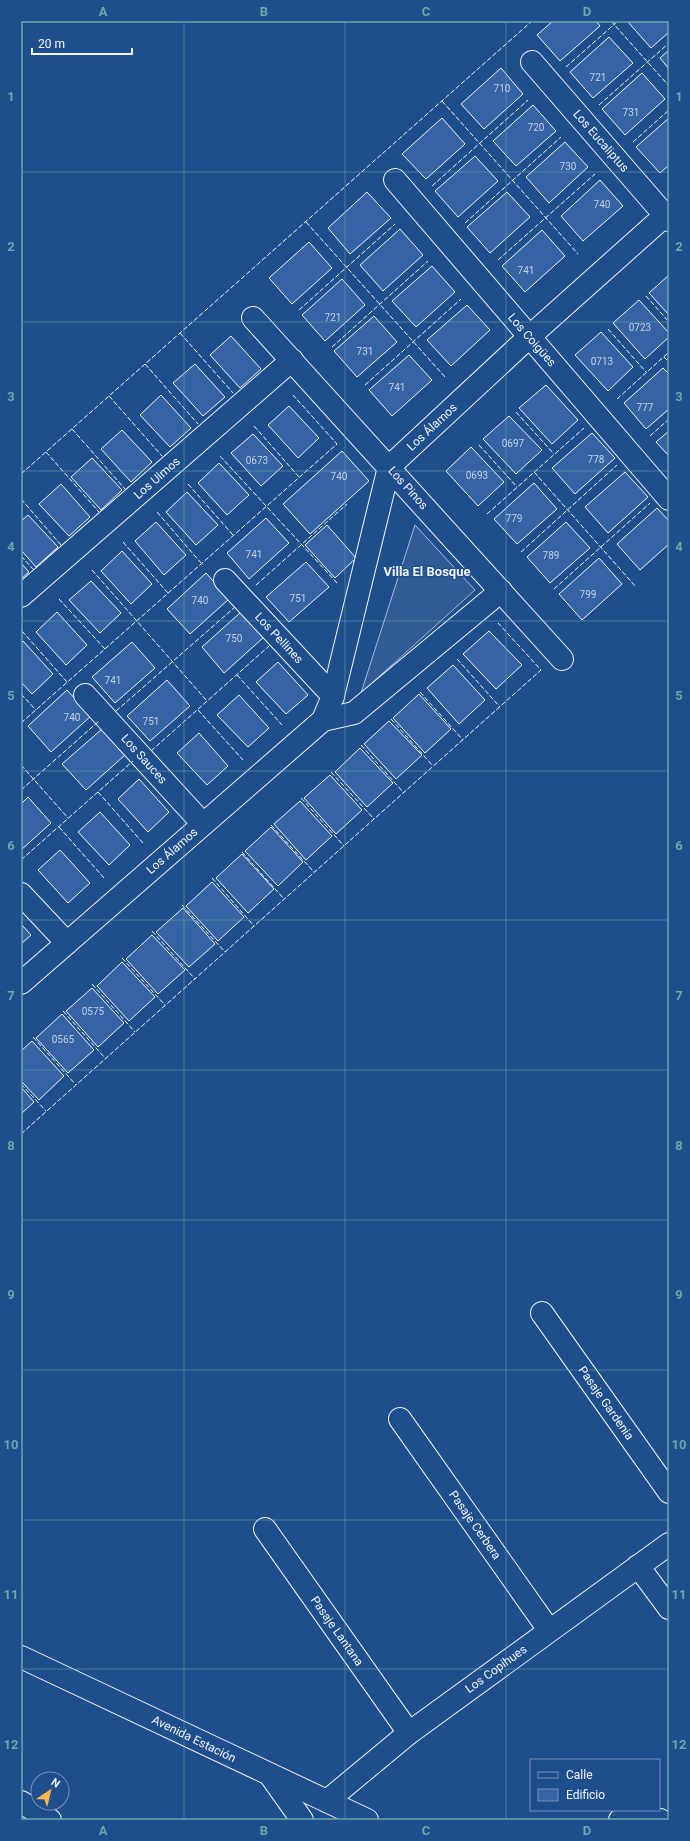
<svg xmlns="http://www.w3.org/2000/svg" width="690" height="1841" viewBox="0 0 690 1841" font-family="Roboto,sans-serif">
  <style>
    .built { fill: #305b95; stroke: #a8bbd7 }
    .building { fill: #3563a3; stroke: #f2f6ff }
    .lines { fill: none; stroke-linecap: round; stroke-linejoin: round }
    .minor-casing { stroke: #f2f6ff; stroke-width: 24 }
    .minor { stroke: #1f4e8c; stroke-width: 22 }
    .fence { stroke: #f2f6ff; stroke-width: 1; stroke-dasharray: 5 2; stroke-linecap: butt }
    .grid { fill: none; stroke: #6aa9a8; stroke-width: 1; stroke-opacity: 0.55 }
    .labels { text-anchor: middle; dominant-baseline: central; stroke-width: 3; stroke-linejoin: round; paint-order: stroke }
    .number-label { font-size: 10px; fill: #c3d1e8 }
    .street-label { font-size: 12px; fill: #f2f6ff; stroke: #1f4e8c }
    .neighbourhood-label { font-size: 13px; font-weight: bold; fill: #f2f6ff; stroke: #1f4e8c }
    .neatline { fill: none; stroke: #6aa9a8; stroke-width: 1.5 }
    .grid-label { font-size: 13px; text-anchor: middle; font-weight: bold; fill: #6aa9a8 }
  </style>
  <rect width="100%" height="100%" fill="#1f4e8c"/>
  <path class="built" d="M 415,525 L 475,590 L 361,693 Z"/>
  <g class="building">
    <path d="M 553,21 L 596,21 L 600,26 L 560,61 L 537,35 Z"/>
    <path d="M 629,21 L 669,21 L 669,32 L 651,48 L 628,22 Z"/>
    <path d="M 609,37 L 633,63 L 593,98 L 570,72 Z"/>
    <path d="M 669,50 L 669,69 L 660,58 Z"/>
    <path d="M 501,68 L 523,94 L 484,129 L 461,104 Z"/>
    <path d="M 642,73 L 665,99 L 625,135 L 602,109 Z"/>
    <path d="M 533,105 L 556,131 L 516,166 L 493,141 Z"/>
    <path d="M 442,118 L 465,144 L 426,179 L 402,154 Z"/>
    <path d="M 669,118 L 669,165 L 660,173 L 636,147 Z"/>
    <path d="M 565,142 L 588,167 L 549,203 L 526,177 Z"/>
    <path d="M 475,156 L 498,181 L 458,217 L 435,191 Z"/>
    <path d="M 600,180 L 623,206 L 583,241 L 561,216 Z"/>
    <path d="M 367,192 L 391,218 L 350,254 L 328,228 Z"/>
    <path d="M 507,192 L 530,217 L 490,253 L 467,227 Z"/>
    <path d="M 400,229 L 423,255 L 383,291 L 360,265 Z"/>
    <path d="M 542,230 L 565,256 L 525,292 L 502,266 Z"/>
    <path d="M 309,242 L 332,268 L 292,304 L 269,278 Z"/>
    <path d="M 432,266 L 455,292 L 416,327 L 392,301 Z"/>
    <path d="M 669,275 L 669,315 L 649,293 Z"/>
    <path d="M 342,279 L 365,305 L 325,341 L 302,315 Z"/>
    <path d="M 639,300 L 669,333 L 669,337 L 645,359 L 613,323 Z"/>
    <path d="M 467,305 L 490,330 L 451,366 L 427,340 Z"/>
    <path d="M 374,316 L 397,342 L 357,377 L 334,351 Z"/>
    <path d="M 601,332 L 633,367 L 608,391 L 575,355 Z"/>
    <path d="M 231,336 L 261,369 L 240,388 L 210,355 Z"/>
    <path d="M 409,355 L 432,380 L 392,416 L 369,390 Z"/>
    <path d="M 195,364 L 225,397 L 203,416 L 173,383 Z"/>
    <path d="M 663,368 L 669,374 L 669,409 L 646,429 L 624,403 Z"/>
    <path d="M 546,385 L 578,420 L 552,444 L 519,408 Z"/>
    <path d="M 161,395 L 191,428 L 170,447 L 140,415 Z"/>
    <path d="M 289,406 L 319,438 L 298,458 L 268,425 Z"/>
    <path d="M 509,416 L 542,450 L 516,474 L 483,439 Z"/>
    <path d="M 122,430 L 152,462 L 131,482 L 101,449 Z"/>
    <path d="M 669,431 L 669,456 L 656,442 Z"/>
    <path d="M 592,433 L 615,458 L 575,494 L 552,468 Z"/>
    <path d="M 253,434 L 283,466 L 261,486 L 231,453 Z"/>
    <path d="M 471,447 L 504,482 L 478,506 L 446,471 Z"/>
    <path d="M 342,451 L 369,481 L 310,534 L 283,504 Z"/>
    <path d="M 92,458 L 122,490 L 101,510 L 71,477 Z"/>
    <path d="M 219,463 L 249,495 L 227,515 L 198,483 Z"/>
    <path d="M 625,472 L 648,497 L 608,533 L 585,507 Z"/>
    <path d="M 534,483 L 557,509 L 517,544 L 494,519 Z"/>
    <path d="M 61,484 L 90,517 L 69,536 L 39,504 Z"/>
    <path d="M 187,492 L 218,525 L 196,545 L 166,512 Z"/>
    <path d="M 657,508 L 669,521 L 669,544 L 640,570 L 617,544 Z"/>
    <path d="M 28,515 L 58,547 L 36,567 L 21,550 L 21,521 Z"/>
    <path d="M 266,518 L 289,543 L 249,579 L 227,553 Z"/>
    <path d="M 156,522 L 186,555 L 164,575 L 135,541 Z"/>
    <path d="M 566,522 L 590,548 L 550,583 L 527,557 Z"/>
    <path d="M 327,525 L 356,558 L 335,578 L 305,545 Z"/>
    <path d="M 122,551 L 152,584 L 131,604 L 101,571 Z"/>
    <path d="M 599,558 L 622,584 L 582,620 L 559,594 Z"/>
    <path d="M 306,562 L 329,587 L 289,622 L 266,597 Z"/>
    <path d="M 21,563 L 29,572 L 21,579 Z"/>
    <path d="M 206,573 L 229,599 L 190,634 L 167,609 Z"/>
    <path d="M 91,581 L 121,613 L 100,633 L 69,600 Z"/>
    <path d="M 57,612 L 87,645 L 66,665 L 36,632 Z"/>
    <path d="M 241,612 L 264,637 L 224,673 L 202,647 Z"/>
    <path d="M 489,631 L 522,665 L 496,689 L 463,654 Z"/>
    <path d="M 23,641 L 53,674 L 32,694 L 21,682 L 21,643 Z"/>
    <path d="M 132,642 L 155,668 L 115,703 L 92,677 Z"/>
    <path d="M 278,662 L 308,695 L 286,714 L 256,682 Z"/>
    <path d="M 453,665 L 485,700 L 459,724 L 427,688 Z"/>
    <path d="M 167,680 L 190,706 L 150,741 L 127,716 Z"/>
    <path d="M 67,690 L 91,716 L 51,752 L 28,726 Z"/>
    <path d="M 419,694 L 451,729 L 425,753 L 393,718 Z"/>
    <path d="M 239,695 L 269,728 L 248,747 L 217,715 Z"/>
    <path d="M 389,721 L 422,755 L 396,779 L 364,744 Z"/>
    <path d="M 102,729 L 125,755 L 86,790 L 62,764 Z"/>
    <path d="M 199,733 L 228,766 L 207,785 L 177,753 Z"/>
    <path d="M 360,748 L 393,783 L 367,807 L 335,772 Z"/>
    <path d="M 330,775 L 362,810 L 336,834 L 304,798 Z"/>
    <path d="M 139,779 L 169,812 L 148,832 L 118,799 Z"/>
    <path d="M 28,797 L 51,823 L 21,850 L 21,804 Z"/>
    <path d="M 300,801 L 332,836 L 306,860 L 274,824 Z"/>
    <path d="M 100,812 L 130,845 L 109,865 L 78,832 Z"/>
    <path d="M 271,827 L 303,862 L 278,886 L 245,851 Z"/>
    <path d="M 60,850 L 90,883 L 68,903 L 38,870 Z"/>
    <path d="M 242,854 L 274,889 L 248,913 L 216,878 Z"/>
    <path d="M 212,882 L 244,917 L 218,941 L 186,906 Z"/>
    <path d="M 183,908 L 215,944 L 189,967 L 156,932 Z"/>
    <path d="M 21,924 L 31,935 L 21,944 Z"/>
    <path d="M 152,935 L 185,970 L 158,994 L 126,959 Z"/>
    <path d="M 122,962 L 155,997 L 129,1021 L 97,986 Z"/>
    <path d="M 92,988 L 124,1023 L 98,1047 L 66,1011 Z"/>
    <path d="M 62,1014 L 94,1050 L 68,1073 L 36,1038 Z"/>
    <path d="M 32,1041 L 64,1076 L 39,1100 L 21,1081 L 21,1051 Z"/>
    <path d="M 21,1087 L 34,1102 L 21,1114 Z"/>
  </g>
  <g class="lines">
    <defs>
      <g id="minor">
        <path d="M 532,62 L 669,220"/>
        <path d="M 395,180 L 669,499"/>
        <path d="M 253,318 L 562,659"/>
        <path d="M 225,580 L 333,696"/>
        <path d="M 21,596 L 292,360"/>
        <path d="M 85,695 L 203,824"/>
        <path d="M 323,720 L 354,713 L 501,591"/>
        <path d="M 21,894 L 67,943"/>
        <path d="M 21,983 L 323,720 L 333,696 L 389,467 L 529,337 L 669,212"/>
        <path d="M 542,1313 L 669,1492"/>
        <path d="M 400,1419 L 549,1630"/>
        <path d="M 265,1529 L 409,1733"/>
        <path d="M 638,1566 L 669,1608"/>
        <path d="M 21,1657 L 367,1820"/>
        <path d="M 270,1775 L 302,1820"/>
        <path d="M 327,1801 L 409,1733 L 669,1544"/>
        <path d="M 21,1802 L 50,1820"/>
        <path d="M 620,1820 L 635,1817 L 660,1820"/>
      </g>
    </defs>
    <use href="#minor" class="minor-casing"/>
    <use href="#minor" class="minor"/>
    <g class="fence">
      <path d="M 611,21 L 669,86"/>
      <path d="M 566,67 L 618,21"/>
      <path d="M 442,101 L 578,254"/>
      <path d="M 599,105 L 669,43"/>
      <path d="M 633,142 L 669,110"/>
      <path d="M 432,186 L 528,100"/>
      <path d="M 306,222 L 445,377"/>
      <path d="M 465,223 L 561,137"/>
      <path d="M 498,260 L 595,174"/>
      <path d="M 646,296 L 669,322"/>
      <path d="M 299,310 L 395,224"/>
      <path d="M 608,329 L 646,372"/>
      <path d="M 180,333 L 233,393"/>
      <path d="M 332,347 L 428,261"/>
      <path d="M 664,357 L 669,362"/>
      <path d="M 145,364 L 198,424"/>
      <path d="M 365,385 L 461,299"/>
      <path d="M 109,396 L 162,456"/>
      <path d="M 617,399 L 669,352"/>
      <path d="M 516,412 L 554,454"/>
      <path d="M 254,426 L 299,477"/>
      <path d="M 72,429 L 125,489"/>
      <path d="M 650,436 L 669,419"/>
      <path d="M 479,445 L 517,487"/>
      <path d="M 46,452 L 99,512"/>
      <path d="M 220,456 L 338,584"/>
      <path d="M 534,472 L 636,587"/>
      <path d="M 21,474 L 532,21"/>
      <path d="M 188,484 L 233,535"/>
      <path d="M 21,499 L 61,545"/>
      <path d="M 157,512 L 201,563"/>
      <path d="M 487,514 L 584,428"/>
      <path d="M 123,542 L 168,593"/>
      <path d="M 521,552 L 617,465"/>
      <path d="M 21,556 L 34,570"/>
      <path d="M 92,570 L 207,701"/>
      <path d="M 256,585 L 347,504"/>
      <path d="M 554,589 L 650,503"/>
      <path d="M 59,599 L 105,649"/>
      <path d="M 22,631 L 67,682"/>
      <path d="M 457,659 L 500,707"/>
      <path d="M 237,675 L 282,725"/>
      <path d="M 420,692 L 463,740"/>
      <path d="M 21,694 L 36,710"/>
      <path d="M 198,710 L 243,760"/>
      <path d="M 116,711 L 235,607"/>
      <path d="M 391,719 L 433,766"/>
      <path d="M 21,723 L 337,444 L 293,395"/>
      <path d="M 361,745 L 404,793"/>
      <path d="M 151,751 L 269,646"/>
      <path d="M 21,765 L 68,818"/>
      <path d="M 331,772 L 374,819"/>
      <path d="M 21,790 L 99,721"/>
      <path d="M 98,792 L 143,843"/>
      <path d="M 301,798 L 344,846"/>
      <path d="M 271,825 L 314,872"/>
      <path d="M 59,827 L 104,878"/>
      <path d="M 242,852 L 284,899"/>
      <path d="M 21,860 L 133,761"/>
      <path d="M 212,878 L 254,926"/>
      <path d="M 182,905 L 225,952"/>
      <path d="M 152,931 L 195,979"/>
      <path d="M 122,958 L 165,1005"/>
      <path d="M 92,984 L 135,1032"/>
      <path d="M 63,1011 L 105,1058"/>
      <path d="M 33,1037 L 76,1085"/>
      <path d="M 21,1084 L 46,1111"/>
      <path d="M 21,1134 L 541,670 L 498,623"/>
    </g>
  </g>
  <path class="grid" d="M 184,21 L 184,1820M 345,21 L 345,1820M 506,21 L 506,1820M 21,172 L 669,172M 21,322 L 669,322M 21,471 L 669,471M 21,621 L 669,621M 21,771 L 669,771M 21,920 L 669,920M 21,1070 L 669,1070M 21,1220 L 669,1220M 21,1370 L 669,1370M 21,1520 L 669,1520M 21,1669 L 669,1669"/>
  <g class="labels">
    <g class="number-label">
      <text x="598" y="77">721</text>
      <text x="502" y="88">710</text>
      <text x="631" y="112">731</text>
      <text x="536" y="127">720</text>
      <text x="568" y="166">730</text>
      <text x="602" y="204">740</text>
      <text x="526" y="270">741</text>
      <text x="333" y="317">721</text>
      <text x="640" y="327">0723</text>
      <text x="365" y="351">731</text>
      <text x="602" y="361">0713</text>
      <text x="397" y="387">741</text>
      <text x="645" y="407">777</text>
      <text x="513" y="443">0697</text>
      <text x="596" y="459">778</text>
      <text x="257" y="460">0673</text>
      <text x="477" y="475">0693</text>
      <text x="339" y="476">740</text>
      <text x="514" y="518">779</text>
      <text x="254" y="554">741</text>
      <text x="551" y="555">789</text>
      <text x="588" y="594">799</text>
      <text x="298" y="598">751</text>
      <text x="200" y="600">740</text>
      <text x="234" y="638">750</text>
      <text x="113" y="680">741</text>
      <text x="72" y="717">740</text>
      <text x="151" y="721">751</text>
      <text x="93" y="1011">0575</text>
      <text x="63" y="1039">0565</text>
    </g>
    <g class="street-label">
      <text transform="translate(601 141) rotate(49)">Los Eucaliptus</text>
      <text transform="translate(532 340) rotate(49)">Los Coigües</text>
      <text transform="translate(432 427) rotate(-43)">Los Álamos</text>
      <text transform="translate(157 478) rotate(-41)">Los Ulmos</text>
      <text transform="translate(408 488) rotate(48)">Los Pinos</text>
      <text transform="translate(279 638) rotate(47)">Los Pellines</text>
      <text transform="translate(144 759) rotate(48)">Los Sauces</text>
      <text transform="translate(172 851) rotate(-41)">Los Álamos</text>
      <text transform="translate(606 1403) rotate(55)">Pasaje Gardenia</text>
      <text transform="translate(475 1525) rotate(55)">Pasaje Cerbera</text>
      <text transform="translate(337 1631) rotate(55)">Pasaje Lantana</text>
      <text transform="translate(496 1669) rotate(-36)">Los Copihues</text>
      <text transform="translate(194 1739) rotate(26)">Avenida Estación</text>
    </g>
    <g class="neighbourhood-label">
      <text x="427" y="571">Villa El Bosque</text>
    </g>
  </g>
  <rect width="690" height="1841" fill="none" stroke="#1f4e8c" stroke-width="44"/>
  <rect x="530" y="1759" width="130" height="52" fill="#1f4e8c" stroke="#7391ba"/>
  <rect x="538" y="1772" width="20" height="6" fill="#1f4e8c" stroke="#7391ba"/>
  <text x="566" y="1779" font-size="12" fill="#f2f6ff">Calle</text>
  <rect x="538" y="1789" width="20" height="12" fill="#3563a3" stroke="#7391ba"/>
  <text x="566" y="1799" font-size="12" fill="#f2f6ff">Edificio</text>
  <g transform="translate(50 1791) rotate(35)"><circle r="19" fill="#1f4e8c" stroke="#7391ba"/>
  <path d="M0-3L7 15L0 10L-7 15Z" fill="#ffb74d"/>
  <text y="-6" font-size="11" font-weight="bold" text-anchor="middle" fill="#f2f6ff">N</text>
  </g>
  <path d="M32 48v6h100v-6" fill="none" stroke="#f2f6ff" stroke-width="2"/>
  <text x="38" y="48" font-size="12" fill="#f2f6ff" stroke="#1f4e8c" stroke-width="3" paint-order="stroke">20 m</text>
  <rect x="22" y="22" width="646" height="1797" class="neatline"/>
  <g class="grid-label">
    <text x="103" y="16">A</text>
    <text x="264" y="16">B</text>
    <text x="426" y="16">C</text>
    <text x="587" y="16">D</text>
    <text x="11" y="101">1</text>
    <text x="679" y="101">1</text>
    <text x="11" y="251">2</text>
    <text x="679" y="251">2</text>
    <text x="11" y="401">3</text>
    <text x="679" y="401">3</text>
    <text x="11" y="551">4</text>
    <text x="679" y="551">4</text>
    <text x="11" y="700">5</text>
    <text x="679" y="700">5</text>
    <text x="11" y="850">6</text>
    <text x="679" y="850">6</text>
    <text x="11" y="1000">7</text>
    <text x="679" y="1000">7</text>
    <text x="11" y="1150">8</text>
    <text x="679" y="1150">8</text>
    <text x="11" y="1299">9</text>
    <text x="679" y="1299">9</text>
    <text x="11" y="1449">10</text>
    <text x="679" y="1449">10</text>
    <text x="11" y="1599">11</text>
    <text x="679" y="1599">11</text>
    <text x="11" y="1749">12</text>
    <text x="679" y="1749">12</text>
    <text x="103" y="1835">A</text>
    <text x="264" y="1835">B</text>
    <text x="426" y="1835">C</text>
    <text x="587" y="1835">D</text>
  </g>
</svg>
